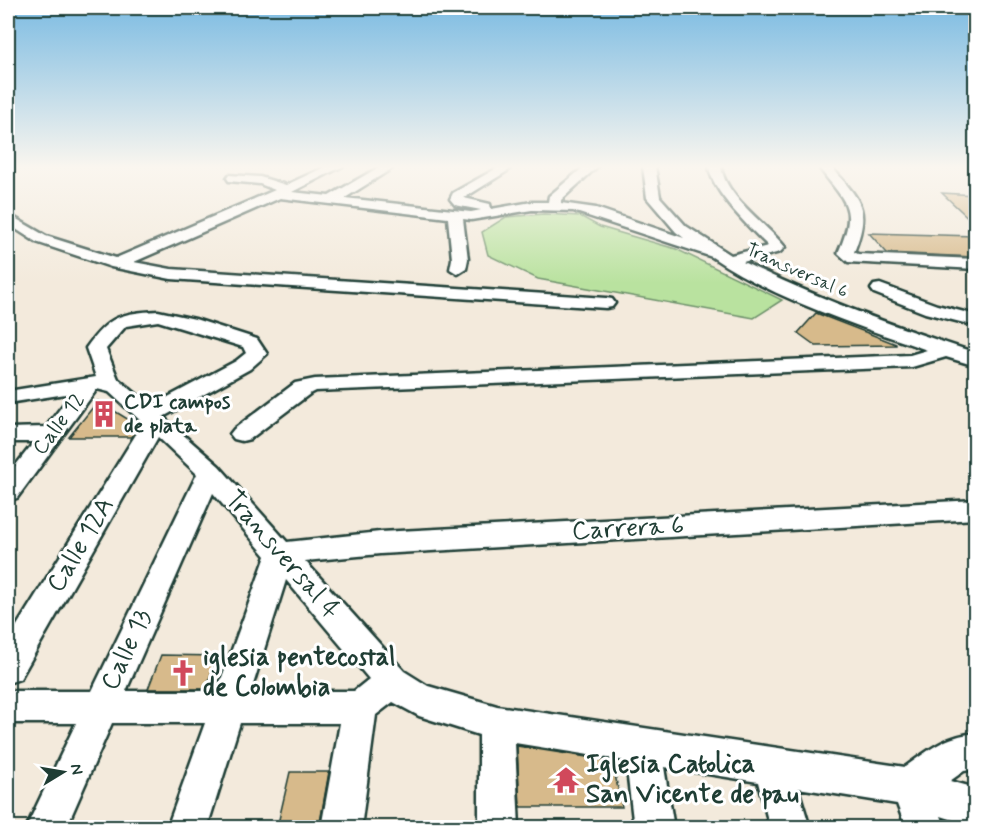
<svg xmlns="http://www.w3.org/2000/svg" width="983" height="835" viewBox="0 0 983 835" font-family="Mynerve,sans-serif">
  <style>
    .green { fill: #b9e29f; stroke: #6c906a; stroke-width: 1.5 }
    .building { fill: #d7ba8b; stroke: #1f3d34; stroke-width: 1.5 }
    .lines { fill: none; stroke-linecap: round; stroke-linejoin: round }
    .minor-casing { stroke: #1f3d34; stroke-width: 5 }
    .minor { fill: #fff; fill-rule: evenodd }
    .labels { text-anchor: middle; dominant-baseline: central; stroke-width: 6; stroke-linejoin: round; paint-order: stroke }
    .far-street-label { font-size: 18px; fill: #1f3d34; stroke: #fff }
    .poi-label { font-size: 21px; font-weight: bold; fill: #1f3d34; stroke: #fff; text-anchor: start }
    .street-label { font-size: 21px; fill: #1f3d34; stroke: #fff }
    .near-street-label { font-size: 26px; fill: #1f3d34; stroke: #fff }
    .near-poi-label { font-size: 26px; font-weight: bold; fill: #1f3d34; stroke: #fff; text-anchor: start }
  </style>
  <rect width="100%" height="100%" fill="#f3eadc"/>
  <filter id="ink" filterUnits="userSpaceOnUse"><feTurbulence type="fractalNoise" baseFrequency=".0167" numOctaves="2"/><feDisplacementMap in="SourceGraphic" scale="12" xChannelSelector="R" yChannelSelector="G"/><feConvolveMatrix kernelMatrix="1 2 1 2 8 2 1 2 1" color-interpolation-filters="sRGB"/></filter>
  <g filter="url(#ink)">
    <path class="green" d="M 544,214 L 580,216 L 600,227 L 676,249 L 782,300 L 754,318 L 538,279 L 488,255 L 482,232 L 506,217 Z"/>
    <g class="building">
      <path d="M 942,193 L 975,195 L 975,224 Z"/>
      <path d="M 869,233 L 975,236 L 975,257 L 887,253 Z"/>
      <path d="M 816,313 L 896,344 L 896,345 L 816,346 L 798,333 Z"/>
      <path d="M 98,401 L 139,426 L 132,437 L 69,437 Z"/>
      <path d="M 161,655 L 217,656 L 206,689 L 148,689 Z"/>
      <path d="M 517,746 L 612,761 L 622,807 L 520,807 Z"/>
      <path d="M 290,772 L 329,772 L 319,828 L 277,828 Z"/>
    </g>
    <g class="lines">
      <defs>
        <g id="minor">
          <path d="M 327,166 L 343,166 L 292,192 L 329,196 L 381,166 L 396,166 L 345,198 L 471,212 L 481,210 L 455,205 L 450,199 L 453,193 L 499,167 L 507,167 L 509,170 L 464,198 L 490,204 L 491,209 L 532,202 L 548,202 L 549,196 L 585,166 L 598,166 L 561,200 L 561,203 L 596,208 L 684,238 L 676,232 L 647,198 L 643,166 L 655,166 L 660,197 L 686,226 L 731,255 L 768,246 C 750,228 711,191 709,166 L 721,166 C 724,196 767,224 785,247 L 780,252 L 743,262 C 818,299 896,327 976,353 L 976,366 L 946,357 L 912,367 L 315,391 L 311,393 L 250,439 L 242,441 L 234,439 L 230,434 L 234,429 L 295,383 L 315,379 L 910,355 L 927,350 C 858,326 772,298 712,257 L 573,211 L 532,210 L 471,220 L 463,219 L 468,259 L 466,269 L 458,274 L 450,269 L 452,259 L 448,218 L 280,198 L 134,262 L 171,269 L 606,298 L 612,299 L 615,303 L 612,307 L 606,308 L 171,279 L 111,267 L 36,242 L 8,224 L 8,214 L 46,236 L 116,258 L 275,190 L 260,184 L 229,181 L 227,178 L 229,175 L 260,177 L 286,185 Z"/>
          <path d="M 818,166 L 831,166 C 859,200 872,207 854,252 L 858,254 L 976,259 L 976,269 L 848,262 L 838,253 C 859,206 845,203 818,166 Z"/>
          <path d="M 880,284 L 937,305 L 976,315 L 976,326 L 925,313 L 874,293 L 871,289 L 874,285 Z"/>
          <path d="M 158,311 L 195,319 L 257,339 L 267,354 L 250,369 L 163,417 L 219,466 L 287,542 L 380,532 L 976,500 L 976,519 L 380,554 L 305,561 L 404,671 L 428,686 L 497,706 L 905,767 C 929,750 945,736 976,733 L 976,769 L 964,771 L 950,781 L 976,788 L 976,827 L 941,816 L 946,828 L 906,828 L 897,804 L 798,788 L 810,828 L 770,828 L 758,782 L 664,767 L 674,828 L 634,828 L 626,761 L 515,743 L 519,828 L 479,828 L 479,735 L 419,716 L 393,702 L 376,715 L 361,828 L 321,828 L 340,723 L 240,723 L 207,828 L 167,828 L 205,723 L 112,723 L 66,828 L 26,828 L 76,723 L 8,723 L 8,691 L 92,691 L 197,474 L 158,437 L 20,679 L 8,683 L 8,640 L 143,423 L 109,392 L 97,389 L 17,498 L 8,501 L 8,475 L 34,442 L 8,442 L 8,428 L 46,427 L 72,393 L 8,403 L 8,391 L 96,377 L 86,348 C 109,316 120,313 158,311 ZM 158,321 L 243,347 L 246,353 L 236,361 L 151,406 L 118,379 L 106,349 L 126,326 ZM 213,493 L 266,556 L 217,691 L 126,691 ZM 286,580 L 369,679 L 354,691 L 251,691 Z"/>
        </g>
      </defs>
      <use href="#minor" class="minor-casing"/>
      <use href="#minor" class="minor"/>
    </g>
  </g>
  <linearGradient id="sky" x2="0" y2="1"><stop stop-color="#7bbbe2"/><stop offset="0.59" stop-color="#faf6ef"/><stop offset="1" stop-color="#faf6ef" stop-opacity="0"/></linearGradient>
  <rect width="983" height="283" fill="url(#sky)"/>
  <defs>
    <symbol id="building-bare" viewBox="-9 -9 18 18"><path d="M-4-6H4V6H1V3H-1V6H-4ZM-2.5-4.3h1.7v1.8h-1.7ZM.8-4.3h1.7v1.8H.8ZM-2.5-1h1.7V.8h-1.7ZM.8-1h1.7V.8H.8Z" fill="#d1495b" stroke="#fff" stroke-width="2.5" paint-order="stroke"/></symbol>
    <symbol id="church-bare" viewBox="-9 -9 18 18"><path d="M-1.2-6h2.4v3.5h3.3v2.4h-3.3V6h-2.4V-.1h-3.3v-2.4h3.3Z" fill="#d1495b" stroke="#fff" stroke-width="2.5" paint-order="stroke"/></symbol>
    <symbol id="temple-bare" viewBox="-9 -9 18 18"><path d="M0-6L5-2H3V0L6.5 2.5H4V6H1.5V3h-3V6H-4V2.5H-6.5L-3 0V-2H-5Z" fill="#d1495b" stroke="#fff" stroke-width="2.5" paint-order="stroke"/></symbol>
  </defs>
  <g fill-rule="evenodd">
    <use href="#building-bare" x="85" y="395" width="38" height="38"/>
    <use href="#church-bare" x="164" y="654" width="38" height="38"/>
    <use href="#temple-bare" x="547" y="761" width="38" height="38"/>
  </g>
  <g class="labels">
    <g class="far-street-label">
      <text transform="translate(797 271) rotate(24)">Transversal 6</text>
    </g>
    <g class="poi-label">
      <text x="124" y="402">CDI campos<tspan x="124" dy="24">de plata</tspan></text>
    </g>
    <g class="street-label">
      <text transform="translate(59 424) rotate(-53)">Calle 12</text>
    </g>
    <g class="near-street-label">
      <text transform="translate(628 529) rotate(-3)">Carrera 6</text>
      <text transform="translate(81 545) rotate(-59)">Calle 12A</text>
      <text transform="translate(282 555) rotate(49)">Transversal 4</text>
      <text transform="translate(127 650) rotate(-65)">Calle 13</text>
    </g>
    <g class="near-poi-label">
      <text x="203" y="658">iglesia pentecostal<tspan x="203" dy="30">de Colombia</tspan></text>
      <text x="586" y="765">Iglesia Catolica<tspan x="586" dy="30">San Vicente de pau</tspan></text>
    </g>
  </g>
  <rect width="983" height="835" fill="none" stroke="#fff" stroke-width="30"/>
  <rect x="15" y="15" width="953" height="805" fill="none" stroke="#1f3d34" stroke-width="2" filter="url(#ink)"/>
  <g transform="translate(63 772) rotate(79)" stroke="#ffffff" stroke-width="4.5" paint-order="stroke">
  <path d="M0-4.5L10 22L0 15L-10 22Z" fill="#1f3d34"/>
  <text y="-9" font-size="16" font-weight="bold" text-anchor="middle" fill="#1f3d34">N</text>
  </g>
</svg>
